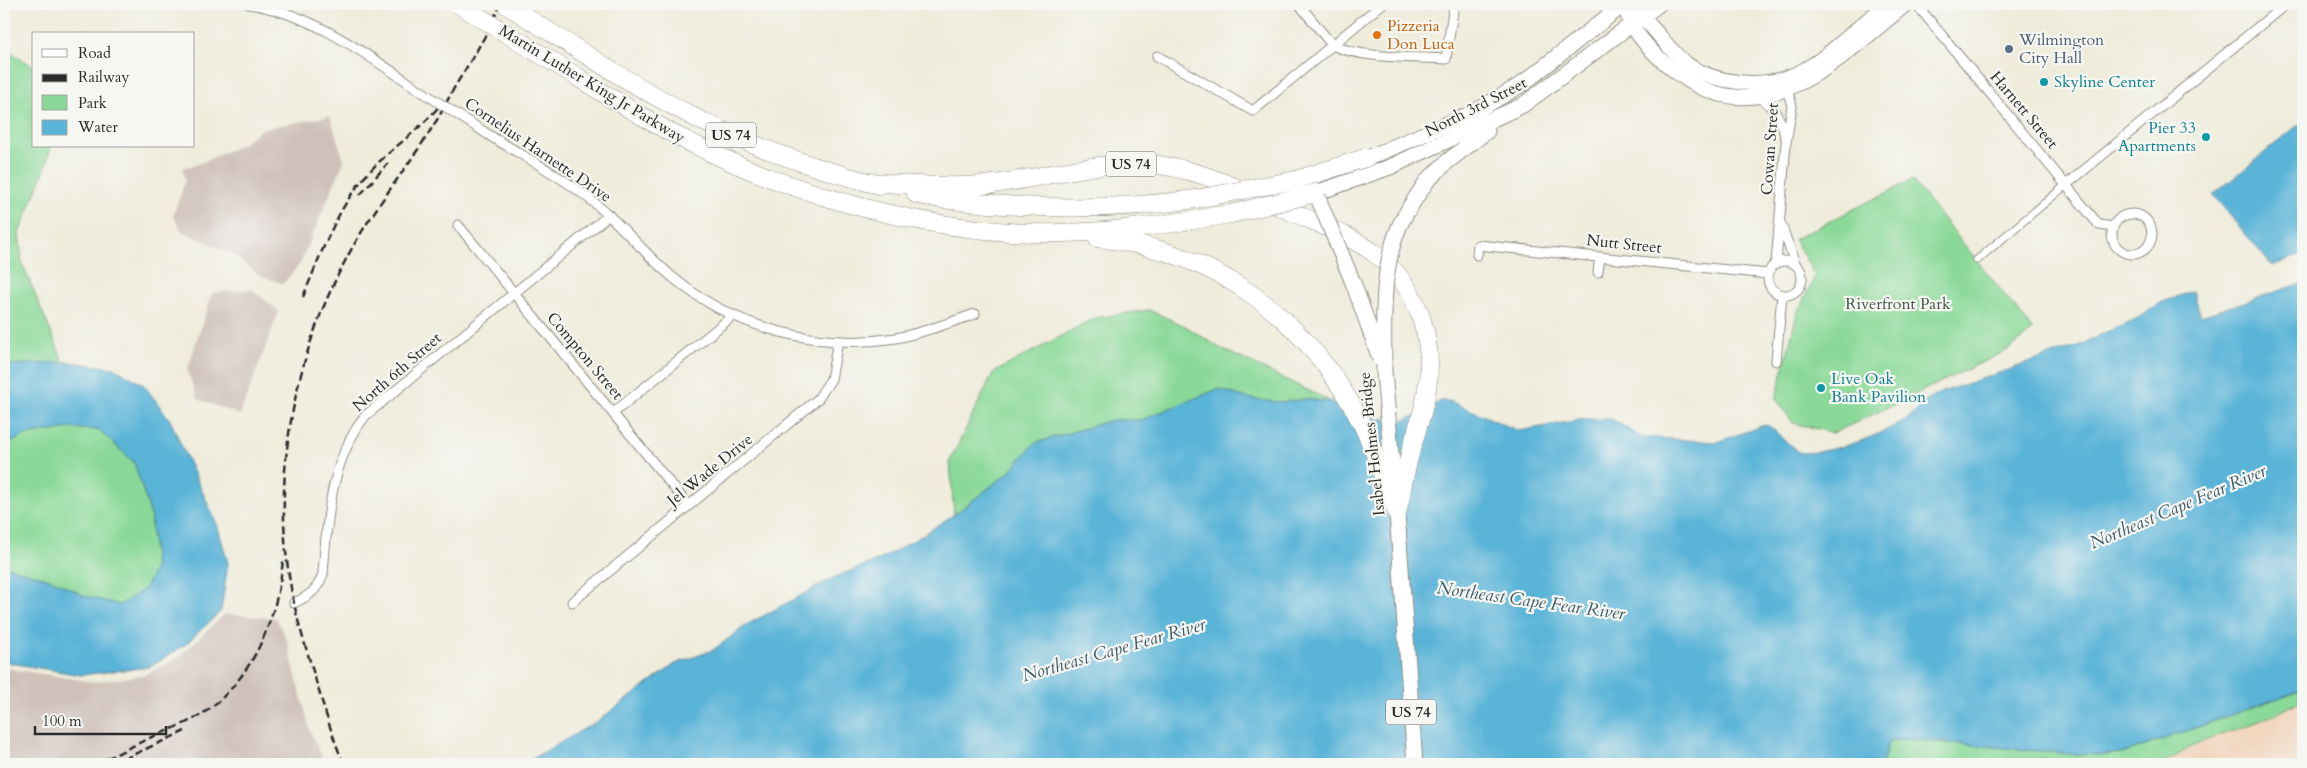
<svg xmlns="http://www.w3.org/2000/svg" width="2307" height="768" viewBox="0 0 2307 768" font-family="Cardo,serif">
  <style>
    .built { fill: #f2d5bd }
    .industrial { fill: #cfc1ba }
    .green { fill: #8ad998; stroke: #5a8262 }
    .water { fill: #5ab4d8; stroke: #427082 }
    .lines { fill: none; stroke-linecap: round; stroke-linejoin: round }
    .pedestrian-casing { stroke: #8d8c83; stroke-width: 9 }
    .minor-casing { stroke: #8d8c83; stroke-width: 11 }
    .secondary-casing { stroke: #8d8c83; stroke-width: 16 }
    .primary-casing { stroke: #8d8c83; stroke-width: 17 }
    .trunk-casing { stroke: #8d8c83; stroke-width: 17 }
    .motorway-casing { stroke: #8d8c83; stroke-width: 19 }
    .pedestrian { stroke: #fff; stroke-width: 7 }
    .minor { stroke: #fff; stroke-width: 9 }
    .secondary { stroke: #fff; stroke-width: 14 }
    .primary { stroke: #fff; stroke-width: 15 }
    .trunk { stroke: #fff; stroke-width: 15 }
    .motorway { stroke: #fff; stroke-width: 18 }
    .rail { stroke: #2b2b2b; stroke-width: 2.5; stroke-dasharray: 8 4; stroke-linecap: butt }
    .minor-bridge-casing { stroke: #8d8c83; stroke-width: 11; stroke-linecap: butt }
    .primary-bridge-casing { stroke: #8d8c83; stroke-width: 17; stroke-linecap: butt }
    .motorway-bridge-casing { stroke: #8d8c83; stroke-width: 19; stroke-linecap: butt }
    .minor-bridge { stroke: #fff; stroke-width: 9 }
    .primary-bridge { stroke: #fff; stroke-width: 15 }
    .motorway-bridge { stroke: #fff; stroke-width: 18 }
    .food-dot { fill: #e8710a; stroke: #f6f6f2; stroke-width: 2 }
    .service-dot { fill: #5c6f8a; stroke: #f6f6f2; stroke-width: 2 }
    .culture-dot { fill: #0f9aa8; stroke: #f6f6f2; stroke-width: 2 }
    .labels { text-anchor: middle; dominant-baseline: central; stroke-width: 4.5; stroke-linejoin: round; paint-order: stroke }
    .shield { fill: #f6f6f2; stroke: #686867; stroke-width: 1 }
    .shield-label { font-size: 15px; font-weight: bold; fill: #2b2b2b }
    .food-label { font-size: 16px; fill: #c56008; stroke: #f6f6f2; text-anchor: start }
    .service-label { font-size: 16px; fill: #4e5e75; stroke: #f6f6f2; text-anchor: start }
    .culture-label { font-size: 16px; fill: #0d838f; stroke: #f6f6f2; text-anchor: start }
    .street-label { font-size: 16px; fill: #2b2b2b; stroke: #f6f6f2 }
    .park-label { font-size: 16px; fill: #435646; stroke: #f6f6f2 }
    .water-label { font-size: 18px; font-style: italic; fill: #3b5b68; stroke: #f6f6f2 }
  </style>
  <rect width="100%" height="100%" fill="#f6f6f2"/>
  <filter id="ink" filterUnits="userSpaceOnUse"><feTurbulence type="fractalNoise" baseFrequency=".02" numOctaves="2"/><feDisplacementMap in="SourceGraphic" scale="10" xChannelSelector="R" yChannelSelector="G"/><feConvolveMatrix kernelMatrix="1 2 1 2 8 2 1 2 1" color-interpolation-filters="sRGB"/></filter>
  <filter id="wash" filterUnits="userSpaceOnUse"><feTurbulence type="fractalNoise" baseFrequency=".0096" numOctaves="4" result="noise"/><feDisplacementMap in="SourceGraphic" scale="20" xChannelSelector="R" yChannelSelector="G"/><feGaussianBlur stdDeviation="1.12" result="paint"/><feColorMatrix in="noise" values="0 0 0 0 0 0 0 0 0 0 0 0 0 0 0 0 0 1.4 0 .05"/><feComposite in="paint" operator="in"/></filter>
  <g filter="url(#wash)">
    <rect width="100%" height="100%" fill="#efecdb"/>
    <path class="built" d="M 2303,702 L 2303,764 L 2151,764 Z"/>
    <g class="industrial">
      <path d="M 330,116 L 344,161 L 300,264 L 283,284 L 259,275 L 233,254 L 182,231 L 173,216 L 185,181 L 183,168 L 199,164 L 244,143 L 262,129 Z"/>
      <path d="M 251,289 L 279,311 L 240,415 L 198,399 L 187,371 L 212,293 Z"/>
      <path d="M 225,614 L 276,618 L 287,640 L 310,731 L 325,764 L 4,764 L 4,668 L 94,682 L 145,675 L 178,658 Z"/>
    </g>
    <g class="green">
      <path d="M 4,48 L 34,67 L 34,146 L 51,146 L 45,169 L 19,233 L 22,263 L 64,363 L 4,365 Z"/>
      <path d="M 1912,180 L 2033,330 L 2008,350 L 1834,433 L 1793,423 L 1776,399 L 1797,313 L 1815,276 L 1794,239 Z"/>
      <path d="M 1149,310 L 1185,326 L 1220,348 L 1332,402 L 1305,399 L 1284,402 L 1268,401 L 1247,398 L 1218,389 L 1141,420 L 1112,420 L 1035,443 L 1008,473 L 954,515 L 950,461 L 993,373 L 1094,318 Z"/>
      <path d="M 70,428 L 99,430 L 134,462 L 150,512 L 155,568 L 145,589 L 120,605 L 85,596 L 53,580 L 4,566 L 4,446 L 25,435 Z"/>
      <path d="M 2303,689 L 2303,699 C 2270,721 2230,730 2193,746 C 2182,752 2172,760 2160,764 L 1882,764 L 1888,743 L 1896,740 L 1905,739 L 2072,754 L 2105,755 L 2128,752 Z"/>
    </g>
    <g class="water">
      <path d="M 2303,121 L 2303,254 L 2272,266 L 2213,195 Z"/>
      <path d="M 2303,283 L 2303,689 L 2128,752 L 2105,755 L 2072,754 L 1905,739 L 1896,740 L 1888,743 L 1882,764 L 1196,764 L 1176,761 L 1154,764 L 523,764 L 596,722 L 675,664 L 713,650 L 748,624 L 835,577 L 881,559 L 923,535 L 966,506 L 1008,473 L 1035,443 L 1112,420 L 1141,420 L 1218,389 L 1247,398 L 1268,401 L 1284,402 L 1305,399 L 1332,402 L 1370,416 L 1399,422 L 1415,416 L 1441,401 L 1450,401 L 1519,431 L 1585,419 L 1612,419 L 1641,437 L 1717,442 L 1767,424 L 1799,453 C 1833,453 1880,437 1909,417 C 1915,413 1919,406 1925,401 C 1930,397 1937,396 1942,392 L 2084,344 L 2102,334 L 2138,318 L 2160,303 L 2193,291 L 2201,316 Z"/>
      <path d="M 69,362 L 115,368 L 144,385 L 170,420 L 217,524 L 228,563 L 221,611 L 185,645 L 149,667 L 81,675 L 4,662 L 4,566 L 53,580 L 85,596 L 120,605 L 145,589 L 155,568 L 150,512 L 134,462 L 99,430 L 70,428 L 25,435 L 4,446 L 4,365 Z"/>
    </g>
  </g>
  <g filter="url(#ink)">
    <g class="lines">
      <defs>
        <path id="pedestrian" d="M 1977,260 L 2066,185"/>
        <g id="minor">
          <path d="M 249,4 C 316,14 372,59 427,95"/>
          <path d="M 1299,4 L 1332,45 C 1362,59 1413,57 1446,59 L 1454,4"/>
          <path d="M 1916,4 L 2099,225 L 2113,227"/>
          <path d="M 1157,56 L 1253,111 L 1382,4"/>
          <path d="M 1758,97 C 1772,105 1782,119 1785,136"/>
          <path d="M 492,137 C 527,158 565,178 597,205 C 625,228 647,257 676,280 C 736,329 820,350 896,338 C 923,333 949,323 975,314"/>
          <path d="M 2066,185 L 2286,4"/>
          <circle cx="2132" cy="234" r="20"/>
          <path d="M 1781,224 L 1795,263"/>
          <path d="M 458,225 L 689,506"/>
          <path d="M 1477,255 L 1478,245 L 1768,274"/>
          <circle cx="1785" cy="278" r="17"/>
          <path d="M 1776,263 L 1786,143 L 1792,106 L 1786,85"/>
          <path d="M 1598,272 L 1600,257"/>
          <path d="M 1776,361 L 1782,295"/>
          <path d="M 613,413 L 734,315"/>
          <path d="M 572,602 L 818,399 L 831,379 L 838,341"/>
          <path d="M 294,603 C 309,596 317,591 323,574 C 327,519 330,462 365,416 L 609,215"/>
        </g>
        <g id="secondary">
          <path d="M 1624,4 C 1626,11 1628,19 1632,25 C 1643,44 1662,62 1680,75 C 1765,137 1843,56 1906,4"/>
          <path d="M 1634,11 C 1654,24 1666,49 1688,65 C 1703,75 1720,80 1738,82 C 1807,91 1838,39 1888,4"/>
        </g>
        <g id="primary">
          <path d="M 1356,163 L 1473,113 L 1522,84 L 1624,4"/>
          <path d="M 1427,181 L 1448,161 L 1487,131"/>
          <path d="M 1316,193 L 1390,167 L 1523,105 L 1659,4"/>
          <path d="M 1384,372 L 1395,499"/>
        </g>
        <path id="trunk" d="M 1397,513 L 1415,764"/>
        <g id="motorway">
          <path d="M 505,4 C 567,42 629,84 694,117 C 753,147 815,169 879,185"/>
          <path d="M 579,78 C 614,100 650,122 687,141 C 785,191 899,224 1009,232 C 1082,237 1159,226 1231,214"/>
          <path d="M 867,182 C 909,184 951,189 993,184 C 1044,178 1094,161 1146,164 C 1196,166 1242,191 1288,210 C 1318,224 1352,236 1378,256 C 1420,289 1436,344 1426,395 C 1422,419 1412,442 1407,466 C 1403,481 1401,497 1397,513"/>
          <path d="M 916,194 C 940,200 967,202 991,204 C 1062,210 1127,209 1196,199"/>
          <path d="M 1097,238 C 1217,250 1308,319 1362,424 C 1376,452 1385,484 1397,513"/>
        </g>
      </defs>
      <use href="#pedestrian" class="pedestrian-casing"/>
      <use href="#minor" class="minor-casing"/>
      <use href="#secondary" class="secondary-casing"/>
      <use href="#primary" class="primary-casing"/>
      <use href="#trunk" class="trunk-casing"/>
      <use href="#motorway" class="motorway-casing"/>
      <use href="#pedestrian" class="pedestrian"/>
      <use href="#minor" class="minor"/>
      <use href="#secondary" class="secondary"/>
      <use href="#primary" class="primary"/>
      <use href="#trunk" class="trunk"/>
      <use href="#motorway" class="motorway"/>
      <g class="rail">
        <path d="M 360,195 L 388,163"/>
        <path d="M 303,297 C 322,252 337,206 371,170 C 393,147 420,130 440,105"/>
        <path d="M 95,764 C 115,755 134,745 154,736 C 169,730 185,724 199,716 C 252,682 277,620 283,560"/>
        <path d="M 113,764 L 185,731"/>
        <path d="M 344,764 C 332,737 324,707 315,678 C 308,653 299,628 294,603 C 267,478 295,341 361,233 C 384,195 412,161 435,123 C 443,111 449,96 457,83 C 473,57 489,32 500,4"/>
      </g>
      <defs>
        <path id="minor-bridge" d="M 427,95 L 492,137"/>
        <g id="primary-bridge">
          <path d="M 1316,193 L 1354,285 L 1380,359"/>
          <path d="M 1384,372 C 1384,324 1380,273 1399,227 C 1406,211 1417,196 1427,181"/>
        </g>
        <g id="motorway-bridge">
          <path d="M 458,4 L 579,78"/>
          <path d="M 1196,199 L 1296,180 L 1365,158"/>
          <path d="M 1231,214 L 1316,193"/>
        </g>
      </defs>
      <use href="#minor-bridge" class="minor-bridge-casing"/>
      <use href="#primary-bridge" class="primary-bridge-casing"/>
      <use href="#motorway-bridge" class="motorway-bridge-casing"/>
      <use href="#minor-bridge" class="minor-bridge"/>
      <use href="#primary-bridge" class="primary-bridge"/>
      <use href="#motorway-bridge" class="motorway-bridge"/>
    </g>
  </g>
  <circle class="food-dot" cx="1377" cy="35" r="5"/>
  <circle class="service-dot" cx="2009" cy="49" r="5"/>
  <g class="culture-dot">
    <circle cx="2044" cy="82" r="5"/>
    <circle cx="2206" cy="137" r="5"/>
    <circle cx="1821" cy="388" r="5"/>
  </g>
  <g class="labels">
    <g class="shield">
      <rect x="706" y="122.5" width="50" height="25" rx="4"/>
      <rect x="1106" y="151.5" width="50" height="25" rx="4"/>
      <rect x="1386" y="699.5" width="50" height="25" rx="4"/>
    </g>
    <g class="shield-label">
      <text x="731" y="135">US 74</text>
      <text x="1131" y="164">US 74</text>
      <text x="1411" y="712">US 74</text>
    </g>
    <g class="food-label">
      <text x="1387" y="26">Pizzeria<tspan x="1387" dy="18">Don Luca</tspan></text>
    </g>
    <g class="service-label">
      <text x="2019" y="40">Wilmington<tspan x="2019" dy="18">City Hall</tspan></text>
    </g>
    <g class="culture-label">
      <text x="2054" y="82">Skyline Center</text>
      <text x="2196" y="128" text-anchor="end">Pier 33<tspan x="2196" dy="18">Apartments</tspan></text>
      <text x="1831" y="379">Live Oak<tspan x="1831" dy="18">Bank Pavilion</tspan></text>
    </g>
    <g class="street-label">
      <text transform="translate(592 84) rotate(31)">Martin Luther King Jr Parkway</text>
      <text transform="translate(1476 107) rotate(-27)">North 3rd Street</text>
      <text transform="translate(2024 110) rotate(50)">Harnett Street</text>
      <text transform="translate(1770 149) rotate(-86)">Cowan Street</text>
      <text transform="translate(538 150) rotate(34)">Cornelius Harnette Drive</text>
      <text transform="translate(1624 244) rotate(6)">Nutt Street</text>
      <text transform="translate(585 356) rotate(50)">Compton Street</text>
      <text transform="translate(397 372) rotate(-41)">North 6th Street</text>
      <text transform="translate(1372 444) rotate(-96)">Isabel Holmes Bridge</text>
      <text transform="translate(710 470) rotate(-39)">Jel Wade Drive</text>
    </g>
    <g class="park-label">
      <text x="1898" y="304">Riverfront Park</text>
    </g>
    <g class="water-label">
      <text transform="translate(2178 507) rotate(-23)">Northeast Cape Fear River</text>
      <text transform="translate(1531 601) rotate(8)">Northeast Cape Fear River</text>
      <text transform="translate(1114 650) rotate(-16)">Northeast Cape Fear River</text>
    </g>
  </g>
  <rect width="2307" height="768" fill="none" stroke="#f6f6f2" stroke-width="20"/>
  <rect x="32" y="32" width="162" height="115" fill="#f6f6f2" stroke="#a5a5a2"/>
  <rect x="42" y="49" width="25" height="8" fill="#ffffff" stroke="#a5a5a2"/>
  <text x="78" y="58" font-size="15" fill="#2b2b2b">Road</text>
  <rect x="42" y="74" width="25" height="8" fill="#2b2b2b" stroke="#a5a5a2"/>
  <text x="78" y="82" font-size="15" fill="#2b2b2b">Railway</text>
  <rect x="42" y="95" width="25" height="15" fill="#8ad998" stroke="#a5a5a2"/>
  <text x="78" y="108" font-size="15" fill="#2b2b2b">Park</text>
  <rect x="42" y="120" width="25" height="15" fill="#5ab4d8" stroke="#a5a5a2"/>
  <text x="78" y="132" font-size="15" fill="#2b2b2b">Water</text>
  <path d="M35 726v8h131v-8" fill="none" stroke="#2b2b2b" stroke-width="2.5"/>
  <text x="42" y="726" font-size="15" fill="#2b2b2b" stroke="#f6f6f2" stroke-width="4" paint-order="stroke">100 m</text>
</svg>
